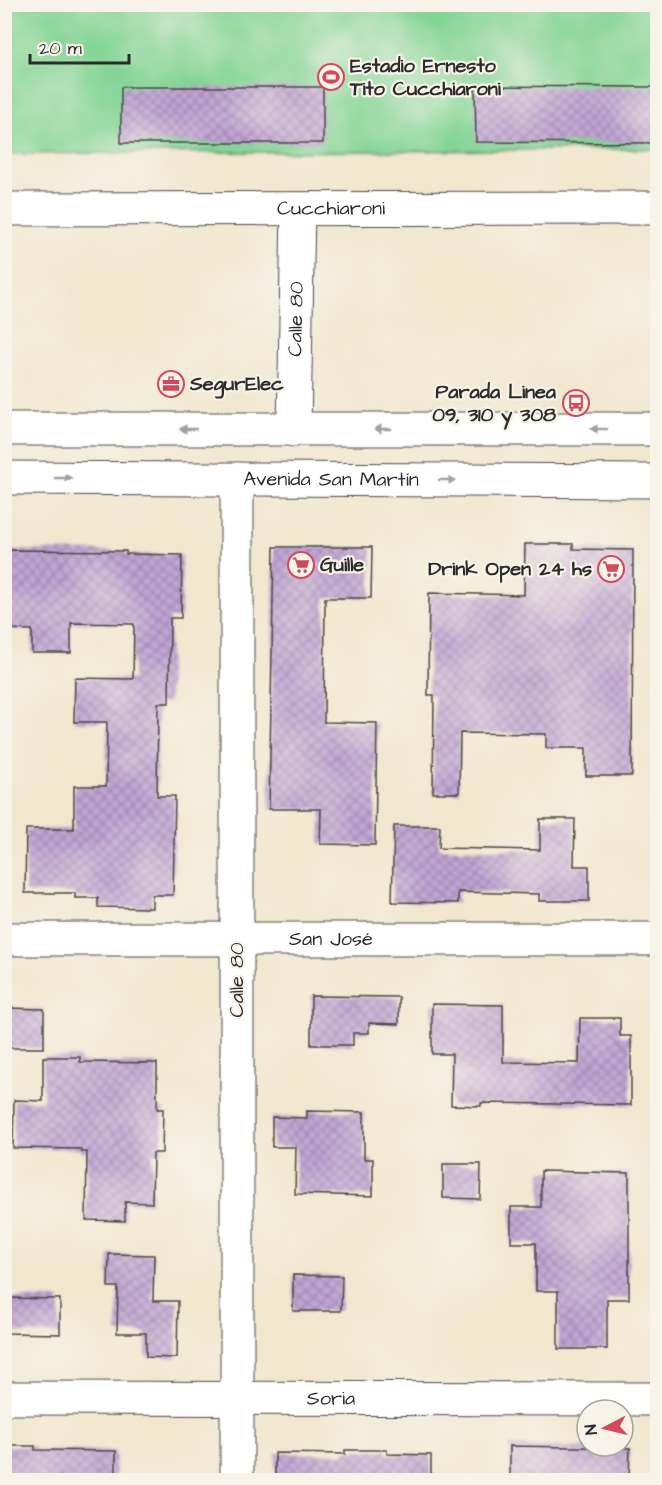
<svg xmlns="http://www.w3.org/2000/svg" width="662" height="1485" viewBox="0 0 662 1485" font-family="'Architects Daughter',sans-serif">
  <style>
    .grass { fill: #83d495; stroke: #578060; stroke-width: 1.5 }
    .building { fill: url(#building-cross-hatch) }
    .lines { fill: none; stroke-linecap: round; stroke-linejoin: round }
    .minor-casing { stroke: #494744; stroke-width: 35 }
    .major-casing { stroke: #494744; stroke-width: 35 }
    .minor { stroke: #fff; stroke-width: 33 }
    .major { stroke: #fff; stroke-width: 33 }
    .oneway { fill: #a0a0a0 }
    .labels { text-anchor: middle; dominant-baseline: central; stroke-width: 4.5; stroke-linejoin: round; paint-order: stroke }
    .poi-label { font-size: 20px; font-weight: bold; fill: #2b2b2b; stroke: #f7f3e8; text-anchor: start }
    .street-label { font-size: 20px; fill: #2b2b2b; stroke: #f7f3e8 }
  </style>
  <defs>
    <pattern id="building-cross-hatch" width="8" height="8" patternUnits="userSpaceOnUse" patternTransform="scale(1.5)"><rect width="8" height="8" fill="#c1a4d4"/><path d="M0 0l8 8M0 8l8-8" fill="none" stroke="#9d86ac"/></pattern>
  </defs>
  <rect width="100%" height="100%" fill="#f7f3e8"/>
  <filter id="ink" filterUnits="userSpaceOnUse"><feTurbulence type="fractalNoise" baseFrequency=".0167" numOctaves="2"/><feDisplacementMap in="SourceGraphic" scale="12" xChannelSelector="R" yChannelSelector="G"/><feConvolveMatrix kernelMatrix="1 2 1 2 8 2 1 2 1" color-interpolation-filters="sRGB"/></filter>
  <filter id="wash" filterUnits="userSpaceOnUse"><feTurbulence type="fractalNoise" baseFrequency=".008" numOctaves="4" result="noise"/><feDisplacementMap in="SourceGraphic" scale="24" xChannelSelector="R" yChannelSelector="G"/><feGaussianBlur stdDeviation="1.35" result="paint"/><feColorMatrix in="noise" values="0 0 0 0 0 0 0 0 0 0 0 0 0 0 0 0 0 1.4 0 .05"/><feComposite in="paint" operator="in"/></filter>
  <g filter="url(#wash)">
    <rect width="100%" height="100%" fill="#f1e7cf"/>
    <path class="grass" d="M 4,5 L 657,5 L 657,149 L 5,154 Z"/>
    <g id="blocks">
      <g class="building">
        <path d="M 475,86 L 657,87 L 657,143 L 476,142 Z"/>
        <rect x="121" y="87" width="202" height="56"/>
        <path d="M 525,544 L 573,544 L 573,549 L 633,550 L 632,776 L 586,776 L 586,748 L 546,748 L 546,734 L 460,733 L 459,793 L 433,793 L 434,695 L 428,695 L 429,593 L 524,595 Z"/>
        <path d="M 274,547 L 372,547 L 371,598 L 325,598 L 324,722 L 377,723 L 375,845 L 320,844 L 321,809 L 269,809 Z"/>
        <path d="M 4,550 L 126,551 L 126,554 L 182,555 L 181,618 L 170,618 L 169,703 L 158,703 L 157,796 L 175,796 L 173,895 L 152,895 L 152,908 L 98,907 L 98,898 L 75,898 L 75,893 L 25,893 L 26,829 L 74,829 L 74,786 L 106,786 L 107,722 L 74,722 L 75,678 L 133,679 L 134,624 L 71,623 L 71,653 L 32,653 L 32,630 L 4,629 Z"/>
        <path d="M 540,819 L 575,819 L 574,866 L 589,866 L 589,901 L 539,901 L 539,894 L 458,892 L 458,903 L 392,902 L 394,826 L 440,826 L 439,848 L 540,850 Z"/>
        <path d="M 311,996 L 399,997 L 399,1024 L 369,1023 L 369,1033 L 353,1033 L 353,1045 L 311,1045 Z"/>
        <path d="M 432,1004 L 503,1005 L 503,1062 L 579,1063 L 580,1018 L 620,1018 L 620,1036 L 631,1036 L 631,1105 L 481,1103 L 481,1106 L 451,1105 L 452,1054 L 432,1054 Z"/>
        <path d="M 4,1008 L 44,1009 L 44,1048 L 4,1048 Z"/>
        <path d="M 43,1057 L 80,1057 L 80,1062 L 157,1063 L 157,1109 L 163,1109 L 162,1153 L 153,1153 L 152,1203 L 125,1202 L 125,1221 L 86,1220 L 87,1152 L 81,1152 L 81,1149 L 13,1148 L 14,1100 L 43,1101 Z"/>
        <path d="M 307,1111 L 364,1112 L 364,1159 L 373,1159 L 373,1196 L 295,1194 L 296,1147 L 272,1147 L 272,1117 L 307,1118 Z"/>
        <path d="M 443,1164 L 481,1164 L 480,1199 L 443,1198 Z"/>
        <path d="M 541,1171 L 629,1173 L 629,1299 L 607,1299 L 607,1349 L 558,1349 L 558,1291 L 536,1291 L 536,1243 L 511,1243 L 511,1207 L 541,1207 Z"/>
        <path d="M 109,1254 L 154,1255 L 153,1301 L 178,1301 L 177,1358 L 146,1357 L 146,1333 L 117,1333 L 118,1287 L 108,1287 Z"/>
        <path d="M 293,1275 L 342,1276 L 341,1311 L 293,1311 Z"/>
        <path d="M 4,1298 L 60,1299 L 60,1334 L 4,1333 Z"/>
        <path d="M 4,1446 L 35,1446 L 35,1450 L 116,1451 L 116,1480 L 4,1480 Z"/>
        <path d="M 510,1446 L 630,1448 L 629,1480 L 510,1480 Z"/>
        <path d="M 345,1450 L 387,1450 L 387,1454 L 431,1455 L 431,1480 L 275,1480 L 275,1453 L 345,1454 Z"/>
      </g>
    </g>
  </g>
  <g filter="url(#ink)">
    <use href="#blocks" fill-opacity="0" stroke="#494744" stroke-width="1.5"/>
    <g class="lines">
      <defs>
        <g id="minor">
          <path id="s1" d="M 4,209 L 658,208"/>
          <path id="s2" d="M 294,430 L 298,209"/>
          <path id="s3" d="M 4,939 L 658,939"/>
          <path id="s4" d="M 4,1398 L 658,1399"/>
          <path d="M 237,1480 L 237,479"/>
        </g>
        <g id="major">
          <path d="M 4,429 L 658,429"/>
          <path id="s5" d="M 4,478 L 658,481"/>
        </g>
      </defs>
      <use href="#minor" class="minor-casing"/>
      <use href="#major" class="major-casing"/>
      <use href="#minor" class="minor"/>
      <use href="#major" class="major"/>
    </g>
    <defs><path id="oneway-solid" d="M-6-.8H1V-3.2L6.5 0L1 3.2V.8H-6Z" transform="scale(1.5)"/></defs>
    <g class="oneway">
      <use href="#oneway-solid" transform="translate(188 429) rotate(180)"/>
      <use href="#oneway-solid" transform="translate(383 429) rotate(180)"/>
      <use href="#oneway-solid" transform="translate(599 429) rotate(180)"/>
      <use href="#oneway-solid" transform="translate(63 478)"/>
      <use href="#oneway-solid" transform="translate(447 480)"/>
    </g>
  </g>
  <defs>
    <symbol id="stadium-ring" viewBox="-11 -11 22 22"><circle r="9.5" fill="#f7f3e8" stroke="#d1495b" stroke-width="1.5"/><path d="M0-5a6.5 5 0 1 0 0 10a6.5 5 0 1 0 0-10ZM-3.5-1.8h7v3.6h-7Z" fill="#d1495b"/></symbol>
    <symbol id="office-ring" viewBox="-11 -11 22 22"><circle r="9.5" fill="#f7f3e8" stroke="#d1495b" stroke-width="1.5"/><path d="M-6-3h4V-5.5h4V-3h4V5H-6ZM-1-4.5V-3h2v-1.5ZM-6 0V1H6V0Z" fill="#d1495b"/></symbol>
    <symbol id="bus-ring" viewBox="-11 -11 22 22"><circle r="9.5" fill="#f7f3e8" stroke="#d1495b" stroke-width="1.5"/><path d="M-5-6H5V4H4V6H2V4H-2V6H-4V4H-5ZM-3.5-4V0h7V-4ZM-3.5 1.2v1.5H-2V1.2ZM2 1.2v1.5H3.5V1.2Z" fill="#d1495b"/></symbol>
    <symbol id="supermarket-ring" viewBox="-11 -11 22 22"><circle r="9.5" fill="#f7f3e8" stroke="#d1495b" stroke-width="1.5"/><path d="M-6-5.5h2.5l.6 2H6L4.5 2H-2.5L-4.4-4H-6ZM-1.5 3.2a1.3 1.3 0 1 0 .1 0ZM3 3.2a1.3 1.3 0 1 0 .1 0Z" fill="#d1495b"/></symbol>
  </defs>
  <g fill-rule="evenodd">
    <use href="#stadium-ring" x="316" y="62" width="30" height="30"/>
    <use href="#office-ring" x="156" y="369" width="30" height="30"/>
    <use href="#bus-ring" x="561" y="388" width="30" height="30"/>
    <use href="#supermarket-ring" x="286" y="550" width="30" height="30"/>
    <use href="#supermarket-ring" x="596" y="554" width="30" height="30"/>
  </g>
  <g class="labels">
    <g class="poi-label">
      <text x="350" y="66">Estadio Ernesto<tspan x="350" dy="23">Tito Cucchiaroni</tspan></text>
      <text x="190" y="384">SegurElec</text>
      <text x="556" y="392" text-anchor="end">Parada Linea<tspan x="556" dy="23">09, 310 y 308</tspan></text>
      <text x="320" y="565">Guille</text>
      <text x="592" y="569" text-anchor="end">Drink Open 24 hs</text>
    </g>
    <g class="street-label">
      <text stroke="none"><textPath href="#s1" startOffset="327">Cucchiaroni</textPath></text>
      <text stroke="none"><textPath href="#s2" startOffset="111">Calle 80</textPath></text>
      <text stroke="none"><textPath href="#s5" startOffset="327">Avenida San Martín</textPath></text>
      <text stroke="none"><textPath href="#s3" startOffset="327">San José</textPath></text>
      <text transform="translate(237 980) rotate(-90)">Calle 80</text>
      <text stroke="none"><textPath href="#s4" startOffset="327">Soria</textPath></text>
    </g>
  </g>
  <rect width="662" height="1485" fill="none" stroke="#f7f3e8" stroke-width="24"/>
  <g transform="translate(605 1428) rotate(263)"><circle r="28" fill="#f7f3e8" stroke="#a5a39c" stroke-width="1.5"/>
  <path d="M0-4.5L10 22L0 15L-10 22Z" fill="#d1495b"/>
  <text y="-9" font-size="16" font-weight="bold" text-anchor="middle" fill="#2b2b2b">N</text>
  </g>
  <path d="M30 54v9h99v-9" fill="none" stroke="#2b2b2b" stroke-width="3"/>
  <text x="39" y="54" font-size="18" fill="#2b2b2b" stroke="#f7f3e8" stroke-width="4.5" paint-order="stroke">20 m</text>
</svg>
